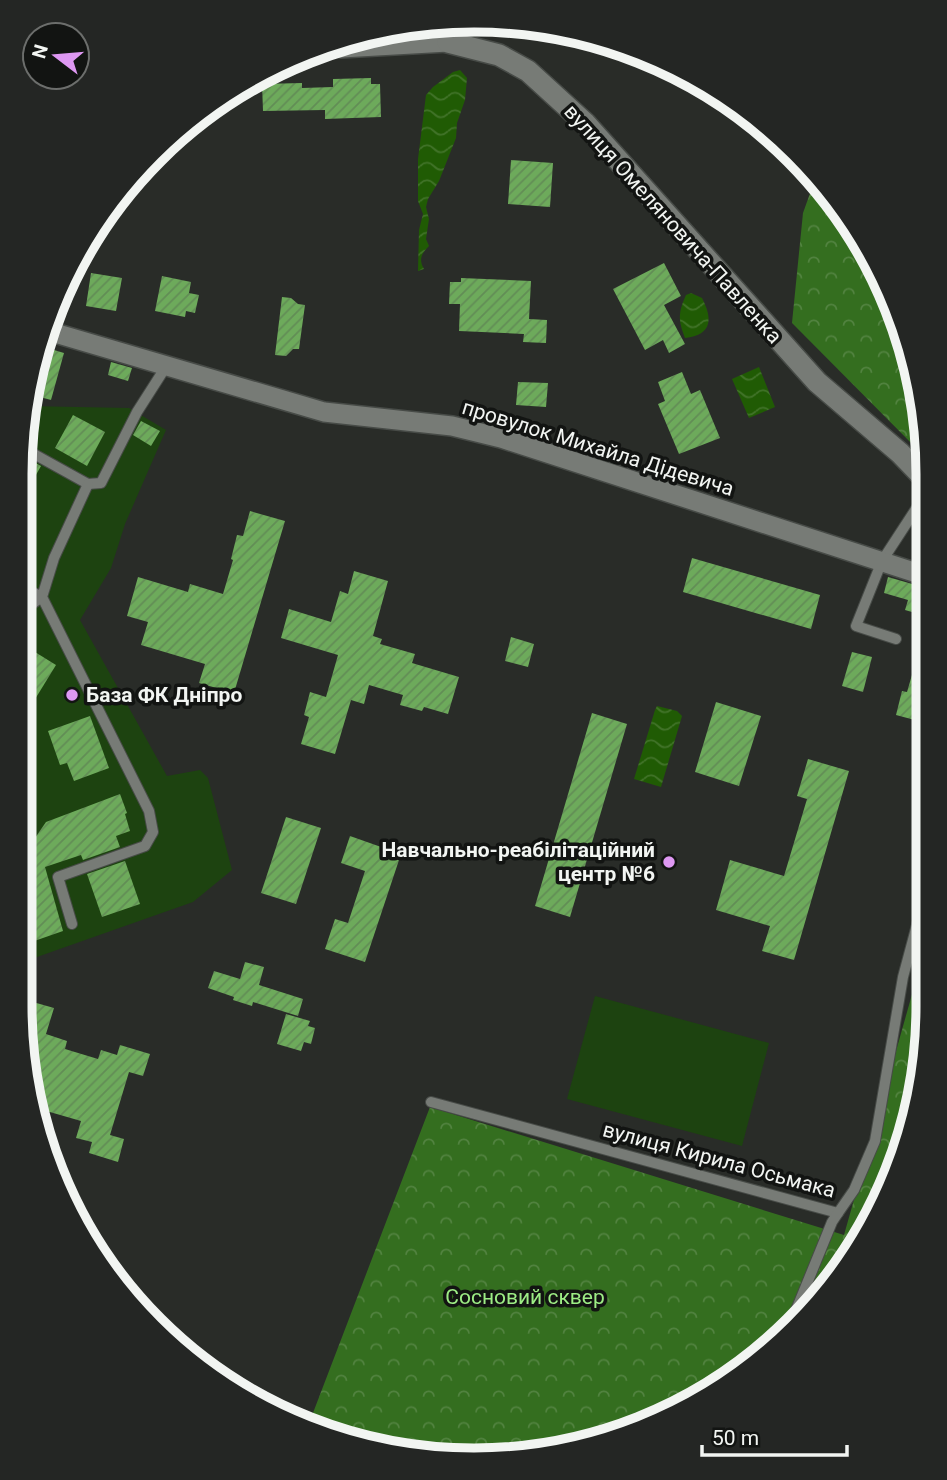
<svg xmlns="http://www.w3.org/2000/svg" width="947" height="1480" viewBox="0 0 947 1480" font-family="Roboto,sans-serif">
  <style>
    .forest { fill: url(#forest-crowns) }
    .pitch { fill: #1d4310 }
    .water { fill: url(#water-waves) }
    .building { fill: url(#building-hatch) }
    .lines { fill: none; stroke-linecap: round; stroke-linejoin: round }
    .lane-casing { stroke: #474b47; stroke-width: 12 }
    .street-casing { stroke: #474b47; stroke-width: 22 }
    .secondary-casing { stroke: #474b47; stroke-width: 24 }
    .lane { stroke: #777b76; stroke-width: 10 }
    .street { stroke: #777b76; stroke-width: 19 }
    .secondary { stroke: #777b76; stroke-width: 21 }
    .poi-dot { fill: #de98f2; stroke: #121412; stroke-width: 2.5 }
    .labels { text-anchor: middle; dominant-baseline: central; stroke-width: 7; stroke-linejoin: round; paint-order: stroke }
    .street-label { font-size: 21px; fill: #f2f5f2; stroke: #121412 }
    .poi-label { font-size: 21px; font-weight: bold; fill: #f2f5f2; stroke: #121412; text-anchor: start }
    .park-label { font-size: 21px; fill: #9ded85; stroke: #121412 }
    .rim { fill: none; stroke: #f2f5f2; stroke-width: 9 }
  </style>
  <defs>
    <pattern id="forest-crowns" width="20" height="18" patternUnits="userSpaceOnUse" patternTransform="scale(1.75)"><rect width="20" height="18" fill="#346e1f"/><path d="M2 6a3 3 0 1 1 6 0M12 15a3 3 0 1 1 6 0" fill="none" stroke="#528340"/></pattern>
    <pattern id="water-waves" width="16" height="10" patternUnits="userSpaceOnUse" patternTransform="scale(1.75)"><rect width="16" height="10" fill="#205b04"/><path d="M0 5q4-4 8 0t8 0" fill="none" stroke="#417329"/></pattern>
    <pattern id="building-hatch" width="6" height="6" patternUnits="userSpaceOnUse" patternTransform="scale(1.75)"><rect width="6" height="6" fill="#6daa5b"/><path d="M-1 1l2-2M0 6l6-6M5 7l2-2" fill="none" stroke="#628d56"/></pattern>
  </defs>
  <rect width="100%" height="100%" fill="#292c28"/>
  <g class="forest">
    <path d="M 813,185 L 881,272 L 912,356 L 927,444 L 927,459 L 792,323 L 803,213 Z"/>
    <path d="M 924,952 L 924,1065 L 893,1181 L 815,1306 L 701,1400 L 591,1445 L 444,1460 L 327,1437 L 308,1426 L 430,1107 L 844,1235 Z"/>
  </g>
  <g class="pitch">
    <path d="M 26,406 L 129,408 L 166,430 L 125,524 L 111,568 L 80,620 L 167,776 L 200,770 L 208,778 L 232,870 L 193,902 L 20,963 L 23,414 Z"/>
    <path d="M 595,996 L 769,1043 L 742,1146 L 567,1099 Z"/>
  </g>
  <g class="water">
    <path d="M 460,70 L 467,78 L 465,100 L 457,123 L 456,138 L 439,181 L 428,199 L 426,207 L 429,219 L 426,239 L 429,246 C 422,253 418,259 424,269 L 418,271 L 419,230 L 423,214 L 418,201 L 418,159 L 426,95 L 433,87 L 453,72 Z"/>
    <path d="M 691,293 L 702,298 C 713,319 712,335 685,338 C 678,320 678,313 686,295 Z"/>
    <path d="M 759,367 L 775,407 L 749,418 L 732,379 Z"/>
    <path d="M 657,706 L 677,711 L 682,716 L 661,787 L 634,779 L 655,710 Z"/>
  </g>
  <g class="building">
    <path d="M 371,78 L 371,84 L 380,84 L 381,117 L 325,119 L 325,110 L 263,111 L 262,84 L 302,83 L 302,88 L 333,87 L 333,79 Z"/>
    <path d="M 511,160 L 553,163 L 550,207 L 508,204 Z"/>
    <path d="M 664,263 L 681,296 L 664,305 L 685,344 L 669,353 L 663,340 L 645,350 L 613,289 Z"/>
    <path d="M 91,273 L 122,278 L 116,311 L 86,306 Z"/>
    <path d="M 162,276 L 191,282 L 189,293 L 199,295 L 195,313 L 186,311 L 185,317 L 155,311 Z"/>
    <path d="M 461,278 L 531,281 L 529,319 L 547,320 L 546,343 L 523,342 L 524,334 L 459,331 L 460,304 L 449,304 L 450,282 L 461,282 Z"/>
    <path d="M 282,297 L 291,298 L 298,304 L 305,305 L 299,349 L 293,349 L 286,356 L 275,355 Z"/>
    <path d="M 44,347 L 64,353 L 51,400 L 29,394 Z"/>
    <path d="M 111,362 L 132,368 L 128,381 L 108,375 Z"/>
    <path d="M 682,372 L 691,394 L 700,390 L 720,438 L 679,454 L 658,404 L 665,401 L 658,382 Z"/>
    <path d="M 518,382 L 548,383 L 546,407 L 516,405 Z"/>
    <path d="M 73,415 L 105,432 L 87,466 L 55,448 Z"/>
    <path d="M 141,421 L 160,431 L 151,446 L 133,435 Z"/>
    <path d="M 23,456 L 41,466 L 23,498 Z"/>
    <path d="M 250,511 L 285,521 L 234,693 L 199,683 L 205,664 L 141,645 L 148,622 L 127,616 L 138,577 L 188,592 L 190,584 L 223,594 L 233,560 L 231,559 L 237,535 L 243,536 Z"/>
    <path d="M 692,558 L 820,595 L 811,629 L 683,592 Z"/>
    <path d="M 354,571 L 388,581 L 373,636 L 382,639 L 380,644 L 415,654 L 412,663 L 459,677 L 448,714 L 424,707 L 422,711 L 400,705 L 403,695 L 369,685 L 364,704 L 351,700 L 335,754 L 301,744 L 309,717 L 304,715 L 310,692 L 326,697 L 338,655 L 281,638 L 289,609 L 331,622 L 340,591 L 348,594 Z"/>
    <path d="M 888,577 L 926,588 L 926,601 L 922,615 L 905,610 L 908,600 L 884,593 Z"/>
    <path d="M 511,637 L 534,644 L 528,667 L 505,661 Z"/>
    <path d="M 22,644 L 56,665 L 21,722 L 21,676 Z"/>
    <path d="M 921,644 L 926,645 L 926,723 L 896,715 L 902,691 L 907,692 Z"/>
    <path d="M 852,652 L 872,657 L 863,692 L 842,686 Z"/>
    <path d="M 716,702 L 761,716 L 739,786 L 695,772 Z"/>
    <path d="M 592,713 L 627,724 L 570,917 L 535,906 Z"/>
    <path d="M 90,716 L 109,768 L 74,781 L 67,763 L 60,765 L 48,731 Z"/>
    <path d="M 808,759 L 849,771 L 794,960 L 762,951 L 770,926 L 716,910 L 730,860 L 784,876 L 807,799 L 797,796 Z"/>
    <path d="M 120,794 L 127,813 L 125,814 L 130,831 L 116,836 L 120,847 L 83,860 L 81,855 L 45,867 L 63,931 L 20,946 L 21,804 L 23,804 L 35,838 L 46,822 Z"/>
    <path d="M 286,817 L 321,828 L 296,904 L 261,893 Z"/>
    <path d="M 350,836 L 401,854 L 365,962 L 325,949 L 335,919 L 348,923 L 365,871 L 341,863 Z"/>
    <path d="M 125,861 L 140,904 L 102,917 L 87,874 Z"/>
    <path d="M 245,962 L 264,967 L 259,985 L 303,999 L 298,1016 L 253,1002 L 252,1006 L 233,1000 L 234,997 L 208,988 L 214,971 L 240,979 Z"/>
    <path d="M 19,998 L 54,1008 L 46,1034 L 67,1041 L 65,1049 L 98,1059 L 101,1050 L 117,1055 L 120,1045 L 150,1054 L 143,1076 L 129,1072 L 110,1135 L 124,1139 L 118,1162 L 89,1153 L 92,1142 L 76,1138 L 81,1121 L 36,1108 L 19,1006 Z"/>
    <path d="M 286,1014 L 310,1021 L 308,1026 L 315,1028 L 311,1044 L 304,1042 L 301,1051 L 277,1044 Z"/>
  </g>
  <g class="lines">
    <defs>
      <g id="lane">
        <path d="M 444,20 L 448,42"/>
        <path d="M 23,448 L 88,484 L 101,483 L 137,412 L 167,365"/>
        <path d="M 22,611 L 42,597 L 22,587"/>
        <path d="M 896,639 L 856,626 L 882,561 L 927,492"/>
        <path d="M 72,924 L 58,877 L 145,846 L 153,832 L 149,811 L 42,597 L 54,558 L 88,484"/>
        <path d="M 431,1102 L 838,1213 L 854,1190 L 875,1141 L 903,977 L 925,895"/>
        <path d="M 686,1406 L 702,1396 L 790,1325 L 832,1222 L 838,1213"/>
      </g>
      <g id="street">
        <path d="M 341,48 L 448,42"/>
        <path d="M 48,331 L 324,412 L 452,426 L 501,438 L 926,576"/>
      </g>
      <path id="secondary" d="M 448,42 L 499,55 L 528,71 L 585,123 L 817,382 L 900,453 L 927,481"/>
    </defs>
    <use href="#lane" class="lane-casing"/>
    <use href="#street" class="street-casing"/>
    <use href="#secondary" class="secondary-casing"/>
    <use href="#lane" class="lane"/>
    <use href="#street" class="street"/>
    <use href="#secondary" class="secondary"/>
  </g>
  <g class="poi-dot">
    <circle cx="72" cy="695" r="7"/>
    <circle cx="669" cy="862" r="7"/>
  </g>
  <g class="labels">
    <g class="street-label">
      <text transform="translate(673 224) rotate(48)">вулиця Омеляновича-Павленка</text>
      <text transform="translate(598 448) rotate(17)">провулок Михайла Дідевича</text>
      <text transform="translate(719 1160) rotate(15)">вулиця Кирила Осьмака</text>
    </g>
    <g class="poi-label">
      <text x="86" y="695">База ФК Дніпро</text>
      <text x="655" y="850" text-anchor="end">Навчально-реабілітаційний<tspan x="655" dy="24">центр №6</tspan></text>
    </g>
    <g class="park-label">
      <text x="525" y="1297">Сосновий сквер</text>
    </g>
  </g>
  <path d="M0 0H947V1480H0ZM474 32H474A442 442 0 0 1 916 474V1006A442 442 0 0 1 474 1448H474A442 442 0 0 1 32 1006V474A442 442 0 0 1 474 32Z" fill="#242624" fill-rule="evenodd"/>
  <path class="rim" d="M474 32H474A442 442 0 0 1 916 474V1006A442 442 0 0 1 474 1448H474A442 442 0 0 1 32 1006V474A442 442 0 0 1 474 32Z"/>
  <g transform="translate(56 56) rotate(286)"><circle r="33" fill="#121412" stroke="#6c6e6c" stroke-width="2"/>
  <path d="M0-5L12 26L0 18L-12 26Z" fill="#de98f2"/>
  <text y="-10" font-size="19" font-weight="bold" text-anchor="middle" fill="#f2f5f2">N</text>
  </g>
  <path d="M702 1445v10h145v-10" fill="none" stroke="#f2f5f2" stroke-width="3.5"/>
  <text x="712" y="1445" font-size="21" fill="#f2f5f2" stroke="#121412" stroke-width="5" paint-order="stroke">50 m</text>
</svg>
